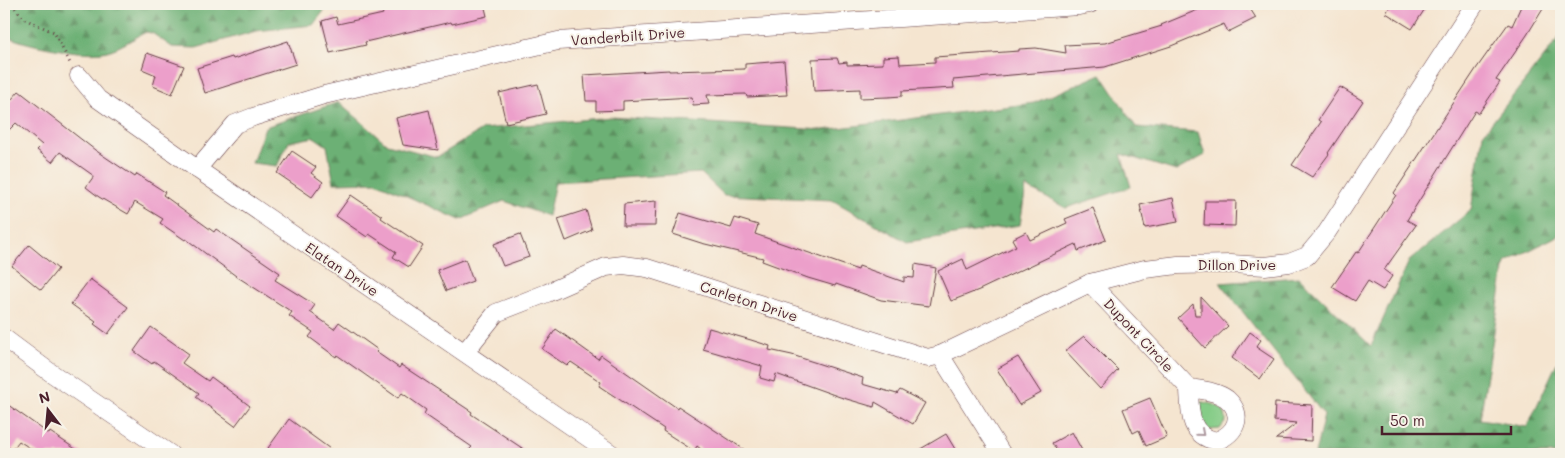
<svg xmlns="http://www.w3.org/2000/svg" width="1565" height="458" viewBox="0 0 1565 458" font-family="Mali,sans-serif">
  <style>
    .green { fill: #85cc87; stroke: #687659 }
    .forest { fill: url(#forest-firs); stroke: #5b6850 }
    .building { fill: #ec9fca }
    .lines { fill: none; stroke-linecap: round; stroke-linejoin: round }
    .street-casing { stroke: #643d44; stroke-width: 19 }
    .path { stroke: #643d44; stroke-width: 3; stroke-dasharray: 1 4; stroke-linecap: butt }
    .street { stroke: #fff; stroke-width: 18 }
    .oneway { stroke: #ae9aa0 }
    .labels { text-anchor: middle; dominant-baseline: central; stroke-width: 4; stroke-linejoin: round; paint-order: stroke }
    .street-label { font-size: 14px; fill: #4a1f2b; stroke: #f7f3e8 }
  </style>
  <defs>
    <pattern id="forest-firs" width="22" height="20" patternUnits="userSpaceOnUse" patternTransform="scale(1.25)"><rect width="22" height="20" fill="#6cb074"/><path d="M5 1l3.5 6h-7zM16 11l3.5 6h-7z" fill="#5b8f5f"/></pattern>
  </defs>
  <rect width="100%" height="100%" fill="#f7f3e8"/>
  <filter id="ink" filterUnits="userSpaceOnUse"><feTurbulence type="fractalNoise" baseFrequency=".02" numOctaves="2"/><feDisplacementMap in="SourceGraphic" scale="10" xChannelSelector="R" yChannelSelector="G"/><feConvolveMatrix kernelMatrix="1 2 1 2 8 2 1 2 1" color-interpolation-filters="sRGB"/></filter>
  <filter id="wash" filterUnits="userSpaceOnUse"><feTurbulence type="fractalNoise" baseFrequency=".0096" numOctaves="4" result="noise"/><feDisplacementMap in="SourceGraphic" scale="20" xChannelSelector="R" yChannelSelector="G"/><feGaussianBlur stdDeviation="1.12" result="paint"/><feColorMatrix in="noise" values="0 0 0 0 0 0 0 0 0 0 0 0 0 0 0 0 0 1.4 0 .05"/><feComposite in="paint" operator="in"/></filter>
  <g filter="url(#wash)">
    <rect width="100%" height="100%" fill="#f5e5d0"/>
    <path class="green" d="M 1203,402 C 1215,405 1226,406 1226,421 L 1220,429 L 1209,430 L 1201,424 L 1198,405 L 1200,403 Z"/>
    <g class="forest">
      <path d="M 4,4 L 326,4 L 324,11 L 313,25 L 256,31 L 196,48 L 172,47 L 152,33 L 146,32 C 134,38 120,48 107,51 C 86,57 23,45 4,35 Z"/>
      <path d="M 1561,35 L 1561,234 L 1505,263 L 1480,419 L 1527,427 L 1561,354 L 1561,454 L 1315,454 L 1324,415 L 1220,283 L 1299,277 L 1371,346 L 1409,261 L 1471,210 L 1483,134 Z"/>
      <path d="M 1101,74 L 1136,127 L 1198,132 L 1205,155 L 1176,171 L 1121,154 L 1131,187 L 1066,208 L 1026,187 L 1020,225 L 907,242 L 832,200 L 724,195 L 701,173 L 555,182 L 548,216 L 504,201 L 460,220 L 376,182 L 334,183 L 327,146 L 314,137 L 289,142 L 277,166 L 252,163 L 265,127 L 339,102 L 387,144 L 437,157 L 483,129 L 611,117 L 823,130 L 1034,103 Z"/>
    </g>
    <g id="blocks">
      <g class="building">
        <path d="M 416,4 L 484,4 L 487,16 L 452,24 L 451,22 L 365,42 L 366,45 L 330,53 L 322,21 L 336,17 L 338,24 L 383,14 L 382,11 Z"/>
        <path d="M 1212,4 L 1247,4 L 1256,18 L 1228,32 L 1224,24 L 1171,46 L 1105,67 L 953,80 L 954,88 L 902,91 L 902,96 L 888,97 L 860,98 L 860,89 L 814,91 L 812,59 L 837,58 L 839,63 L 847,62 L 847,65 L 883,64 L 883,57 L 899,56 L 900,64 L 935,62 L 935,57 L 1019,51 L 1019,49 L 1036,48 L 1066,53 L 1065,45 L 1105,43 L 1162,26 L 1161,25 Z"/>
        <path d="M 1392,4 L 1428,4 L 1412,29 L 1386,13 Z"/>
        <path d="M 1522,4 L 1546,4 L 1527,35 L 1496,80 L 1500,82 L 1479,113 L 1475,111 L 1407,220 L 1416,225 L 1384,270 L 1392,276 L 1383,290 L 1368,281 L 1355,301 L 1332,287 L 1356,252 L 1358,253 L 1396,195 L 1394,193 L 1476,69 L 1508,24 L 1512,26 Z"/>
        <path d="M 288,41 L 296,64 L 205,93 L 197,68 L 232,57 L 233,59 Z"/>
        <path d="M 147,53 L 184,66 L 172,94 L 153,86 L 156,75 L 142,69 Z"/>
        <path d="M 784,61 L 787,95 L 747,97 L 746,94 L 707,95 L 709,104 L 693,105 L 692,97 L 623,101 L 623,110 L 596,111 L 596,101 L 586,101 L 584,75 L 669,70 L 669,71 L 745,69 L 745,64 Z"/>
        <path d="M 538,84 L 546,114 L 506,123 L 499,93 Z"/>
        <path d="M 1340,87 L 1363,101 L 1328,153 L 1329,154 L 1312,177 L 1292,165 L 1321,122 L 1318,120 Z"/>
        <path d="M 19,91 L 95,150 L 135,177 L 137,174 L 165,192 L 163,195 L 214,232 L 216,229 L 280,273 L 275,280 L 315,305 L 310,312 L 334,329 L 339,322 L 378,350 L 376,352 L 399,368 L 401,365 L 472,412 L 471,414 L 531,454 L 465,454 L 472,447 L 424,414 L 426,410 L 402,393 L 398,398 L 337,355 L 336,357 L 309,337 L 313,332 L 289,316 L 292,312 L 236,276 L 186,239 L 185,240 L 160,223 L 163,219 L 135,202 L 128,214 L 99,197 L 86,187 L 94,176 L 60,152 L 52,162 L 37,150 L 42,145 L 16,123 L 4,135 L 4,108 Z"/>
        <path d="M 429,110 L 438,150 L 403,145 L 396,118 Z"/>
        <path d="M 292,151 L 316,167 L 311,173 L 323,182 L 312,197 L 277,173 Z"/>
        <path d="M 351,195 L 382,216 L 381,218 L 423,246 L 409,267 L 393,257 L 396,252 L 369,234 L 367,237 L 336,216 Z"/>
        <path d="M 1173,198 L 1178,222 L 1145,228 L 1140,205 Z"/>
        <path d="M 656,201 L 655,226 L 623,226 L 624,204 Z"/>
        <path d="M 1205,201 L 1236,201 L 1235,226 L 1204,225 Z"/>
        <path d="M 1093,208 L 1106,240 L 1078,251 L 1076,244 L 979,290 L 951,301 L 938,271 L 963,259 L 967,270 L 1016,246 L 1012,239 L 1026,232 L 1030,240 L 1067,223 L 1065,219 Z"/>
        <path d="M 586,210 L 592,230 L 566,241 L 558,219 Z"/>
        <path d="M 680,213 L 731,228 L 735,218 L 758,225 L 755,234 L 858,270 L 859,266 L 904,282 L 904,277 L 914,278 L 915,264 L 936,268 L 929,306 L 881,300 L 836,284 L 835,286 L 808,278 L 762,261 L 763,258 L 701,243 L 673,234 Z"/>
        <path d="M 520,234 L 529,257 L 503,266 L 494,244 Z"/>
        <path d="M 29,245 L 58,269 L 41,290 L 12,266 Z"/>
        <path d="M 465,259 L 473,281 L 446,291 L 437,270 Z"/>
        <path d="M 90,279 L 128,307 L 108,334 L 94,324 L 96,322 L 71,304 Z"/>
        <path d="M 1201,297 L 1228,326 L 1205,348 L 1178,318 L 1193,304 L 1195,315 L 1201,315 Z"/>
        <path d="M 151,327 L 189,354 L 182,363 L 208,381 L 211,377 L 250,406 L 235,426 L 196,397 L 199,393 L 154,361 L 152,364 L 134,351 Z"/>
        <path d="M 709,328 L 751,340 L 770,346 L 769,350 L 792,355 L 863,378 L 862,384 L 897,394 L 900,390 L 925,403 L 913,424 L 875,402 L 874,407 L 840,397 L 776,374 L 774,382 L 760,378 L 762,366 L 703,349 Z"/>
        <path d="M 556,329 L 598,359 L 601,355 L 677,408 L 678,406 L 751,454 L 707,454 L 697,446 L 694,451 L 663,431 L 664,429 L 599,386 L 601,382 L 571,362 L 567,366 L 542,349 Z"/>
        <path d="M 1250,332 L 1261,340 L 1256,347 L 1274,359 L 1260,379 L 1232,358 Z"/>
        <path d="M 1084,336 L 1118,370 L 1100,389 L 1065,351 Z"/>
        <path d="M 1018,357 L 1041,393 L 1019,405 L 997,369 Z"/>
        <path d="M 1150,398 L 1167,437 L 1146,446 L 1139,430 L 1133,433 L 1123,409 Z"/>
        <path d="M 4,402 L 49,434 L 50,432 L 83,454 L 39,454 L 19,441 L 12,450 L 4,444 Z"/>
        <path d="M 1275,403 L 1312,405 L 1311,441 L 1276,439 L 1297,423 L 1274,421 Z"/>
        <path d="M 289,419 L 337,454 L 276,454 L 268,448 Z"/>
        <path d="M 1072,432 L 1084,454 L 1059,454 L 1052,443 Z"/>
        <path d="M 946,434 L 958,454 L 912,454 Z"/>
      </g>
    </g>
  </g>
  <g filter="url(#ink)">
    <use href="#blocks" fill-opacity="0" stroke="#643d44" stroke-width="1"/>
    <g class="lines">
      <defs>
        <g id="street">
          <path d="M 79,76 L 98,99 L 197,169 L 612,454"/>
          <path d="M 197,169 L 235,124 L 253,117 L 324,95 L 558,41 L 1079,6 L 1090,4"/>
          <path d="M 1090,283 L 1189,388 C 1201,390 1217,391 1227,399 C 1245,415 1236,434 1216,441 C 1188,435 1190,411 1189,388"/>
          <path d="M 4,338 L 47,370 L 170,454"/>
          <path d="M 465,352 L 496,313 L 547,293 L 606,267 L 623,265 L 647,268 L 928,358 L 940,355 L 1002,454"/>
          <path d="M 940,355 L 1090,283 L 1145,269 L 1178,265 L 1231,264 L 1265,266 L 1289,263 L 1307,256 L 1327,232 L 1475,4"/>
        </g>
      </defs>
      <use href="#street" class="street-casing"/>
      <path class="path" d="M 12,4 L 24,19 L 54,32 L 70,63"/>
      <use href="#street" class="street"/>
    </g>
    <defs><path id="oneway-chevron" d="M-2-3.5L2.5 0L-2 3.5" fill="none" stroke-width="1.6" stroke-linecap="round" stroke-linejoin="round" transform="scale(1.25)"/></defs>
    <use class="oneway" href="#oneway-chevron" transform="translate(1201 433) rotate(41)"/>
  </g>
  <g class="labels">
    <g class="street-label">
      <text transform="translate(628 36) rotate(-4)">Vanderbilt Drive</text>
      <text x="1237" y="264">Dillon Drive</text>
      <text transform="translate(342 269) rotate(34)">Elatan Drive</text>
      <text transform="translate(749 301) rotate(18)">Carleton Drive</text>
      <text transform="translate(1139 335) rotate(47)">Dupont Circle</text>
    </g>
  </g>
  <rect width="1565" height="458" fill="none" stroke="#f7f3e8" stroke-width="20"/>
  <g transform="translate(48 410) rotate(344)" stroke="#f7f3e8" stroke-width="4" paint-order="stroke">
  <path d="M0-4L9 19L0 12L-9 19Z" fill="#4a1f2b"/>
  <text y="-8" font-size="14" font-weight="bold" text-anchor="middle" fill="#4a1f2b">N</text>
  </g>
  <path d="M1382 426v8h129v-8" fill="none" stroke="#4a1f2b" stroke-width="2.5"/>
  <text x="1390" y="426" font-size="15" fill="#4a1f2b" stroke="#f7f3e8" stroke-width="4" paint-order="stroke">50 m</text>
</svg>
